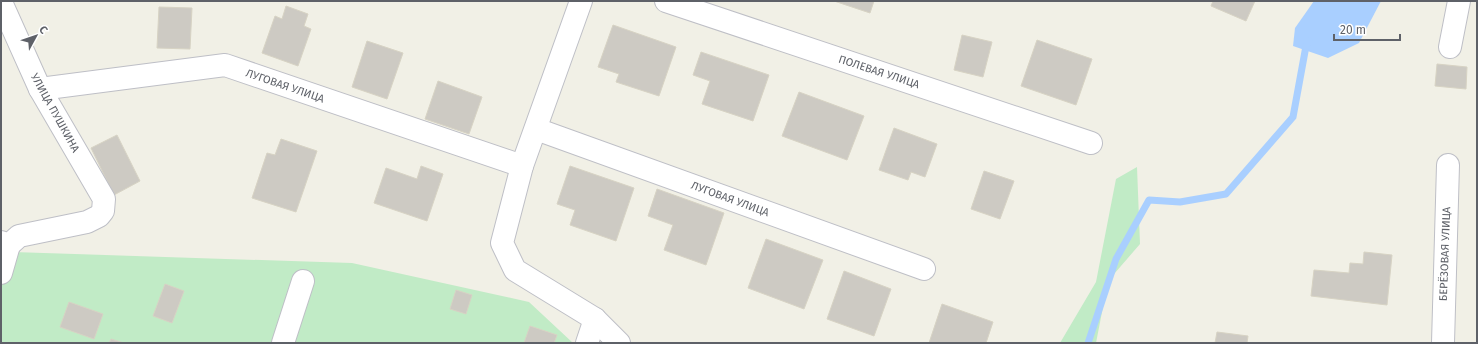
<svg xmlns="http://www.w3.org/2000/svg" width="1478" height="344" viewBox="0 0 1478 344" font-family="'Fira Sans',sans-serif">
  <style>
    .green { fill: #c1ebc6 }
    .water { fill: #a9cfff }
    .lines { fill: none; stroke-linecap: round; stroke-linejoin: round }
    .stream { stroke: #a9cfff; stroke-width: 7 }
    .building { fill: #cdcac3; stroke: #d7d3c4 }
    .minor-casing { stroke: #bebfc6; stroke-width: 24 }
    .minor { stroke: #fff; stroke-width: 22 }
    .labels { text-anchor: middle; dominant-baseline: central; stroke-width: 3.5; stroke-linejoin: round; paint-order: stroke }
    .street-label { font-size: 11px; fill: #5e6168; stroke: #fff }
  </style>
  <rect width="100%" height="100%" fill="#f1f0e6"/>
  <g class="green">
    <path d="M 1137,167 L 1140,244 L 1108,281 L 1096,343 L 1060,343 L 1096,282 L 1116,179 Z"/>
    <path d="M 1,247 L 13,252 L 352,263 L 529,302 L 573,343 L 1,343 Z"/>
  </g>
  <path class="water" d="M 1314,1 L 1381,1 L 1359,43 L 1328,58 L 1293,46 L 1295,28 Z"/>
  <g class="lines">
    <path class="stream" d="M 1088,343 L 1116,259 L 1149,200 L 1180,202 L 1226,194 L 1293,117 L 1306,46 L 1309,41"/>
  </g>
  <g class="building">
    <path d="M 834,1 L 874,1 L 870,13 Z"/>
    <path d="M 1213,1 L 1255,1 L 1246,21 L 1211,6 Z"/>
    <path d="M 286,6 L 308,14 L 304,26 L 311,29 L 298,66 L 262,53 L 275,16 L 282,19 Z"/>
    <path d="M 159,7 L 192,8 L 190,49 L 157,48 Z"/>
    <path d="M 613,25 L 676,47 L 659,96 L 616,82 L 619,74 L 598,67 Z"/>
    <path d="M 962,35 L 992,42 L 983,77 L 954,70 Z"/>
    <path d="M 1037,40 L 1092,59 L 1076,105 L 1021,86 Z"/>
    <path d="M 367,41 L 403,53 L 387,99 L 352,87 Z"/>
    <path d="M 701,52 L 769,75 L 753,121 L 702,104 L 710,81 L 693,75 Z"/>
    <path d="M 1437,64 L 1467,67 L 1466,89 L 1435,86 Z"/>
    <path d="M 438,81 L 482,97 L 469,134 L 425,119 Z"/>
    <path d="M 799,92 L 864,116 L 847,160 L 782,136 Z"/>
    <path d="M 894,128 L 937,144 L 925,177 L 911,172 L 908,180 L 879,170 Z"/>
    <path d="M 117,135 L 140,181 L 114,195 L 91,148 Z"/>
    <path d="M 281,139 L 317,151 L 296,212 L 252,198 L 267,153 L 275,155 Z"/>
    <path d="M 421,166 L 443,174 L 427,221 L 374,203 L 386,168 L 417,179 Z"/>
    <path d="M 570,166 L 634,188 L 616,241 L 570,225 L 575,210 L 557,204 Z"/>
    <path d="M 984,171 L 1014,181 L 1000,219 L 971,209 Z"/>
    <path d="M 657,189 L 724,213 L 706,265 L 664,250 L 673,225 L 648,216 Z"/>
    <path d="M 766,239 L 823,260 L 804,309 L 748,288 Z"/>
    <path d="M 1364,252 L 1392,255 L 1387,305 L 1311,296 L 1314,270 L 1349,273 L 1350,263 L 1363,264 Z"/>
    <path d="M 844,271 L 891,289 L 874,336 L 827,319 Z"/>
    <path d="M 165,284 L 184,291 L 172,323 L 153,316 Z"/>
    <path d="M 456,290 L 472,295 L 466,314 L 450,309 Z"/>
    <path d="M 69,302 L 103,314 L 94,339 L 60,327 Z"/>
    <path d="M 942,304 L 993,322 L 986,343 L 929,343 Z"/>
    <path d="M 530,326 L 557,335 L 554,343 L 524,343 Z"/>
    <path d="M 1217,332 L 1248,336 L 1247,343 L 1215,343 Z"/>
    <path d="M 111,339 L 124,343 L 109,343 Z"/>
  </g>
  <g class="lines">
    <defs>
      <g id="minor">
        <path d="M 581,1 L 522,166 L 502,243 L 515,270 L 595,319 L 619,343"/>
        <path d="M 666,1 L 1091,143"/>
        <path d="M 1,2 L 40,89 L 104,199 L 103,211 L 99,216 L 87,222 L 19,236 L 9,245 L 1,242"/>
        <path d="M 1450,47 L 1459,1"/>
        <path d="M 40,89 L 225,65 L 522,166"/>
        <path d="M 536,129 L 924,269"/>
        <path d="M 1,273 L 9,245"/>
        <path d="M 283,343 L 303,281"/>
        <path d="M 587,343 L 595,319"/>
        <path d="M 1443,343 L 1448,165"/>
      </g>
    </defs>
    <use href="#minor" class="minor-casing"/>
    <use href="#minor" class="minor"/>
  </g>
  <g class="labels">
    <g class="street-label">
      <text transform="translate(879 72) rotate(18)">ПОЛЕВАЯ УЛИЦА</text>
      <text transform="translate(285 86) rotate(19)">ЛУГОВАЯ УЛИЦА</text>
      <text transform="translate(55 113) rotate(61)">УЛИЦА ПУШКИНА</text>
      <text transform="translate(730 199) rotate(20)">ЛУГОВАЯ УЛИЦА</text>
      <text transform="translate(1445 254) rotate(-88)">БЕРЁЗОВАЯ УЛИЦА</text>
    </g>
  </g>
  <rect width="1478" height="344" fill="none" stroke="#5e6168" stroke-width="4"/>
  <g transform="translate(36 36) rotate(50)" stroke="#ffffff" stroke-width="3" paint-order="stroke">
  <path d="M0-3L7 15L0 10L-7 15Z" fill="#5e6168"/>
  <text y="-6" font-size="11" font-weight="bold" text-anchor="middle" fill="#5e6168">С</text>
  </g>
  <path d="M1334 34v6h66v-6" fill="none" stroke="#5e6168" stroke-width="2"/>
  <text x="1340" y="34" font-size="12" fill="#5e6168" stroke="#ffffff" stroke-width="3" paint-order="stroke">20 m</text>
</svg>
